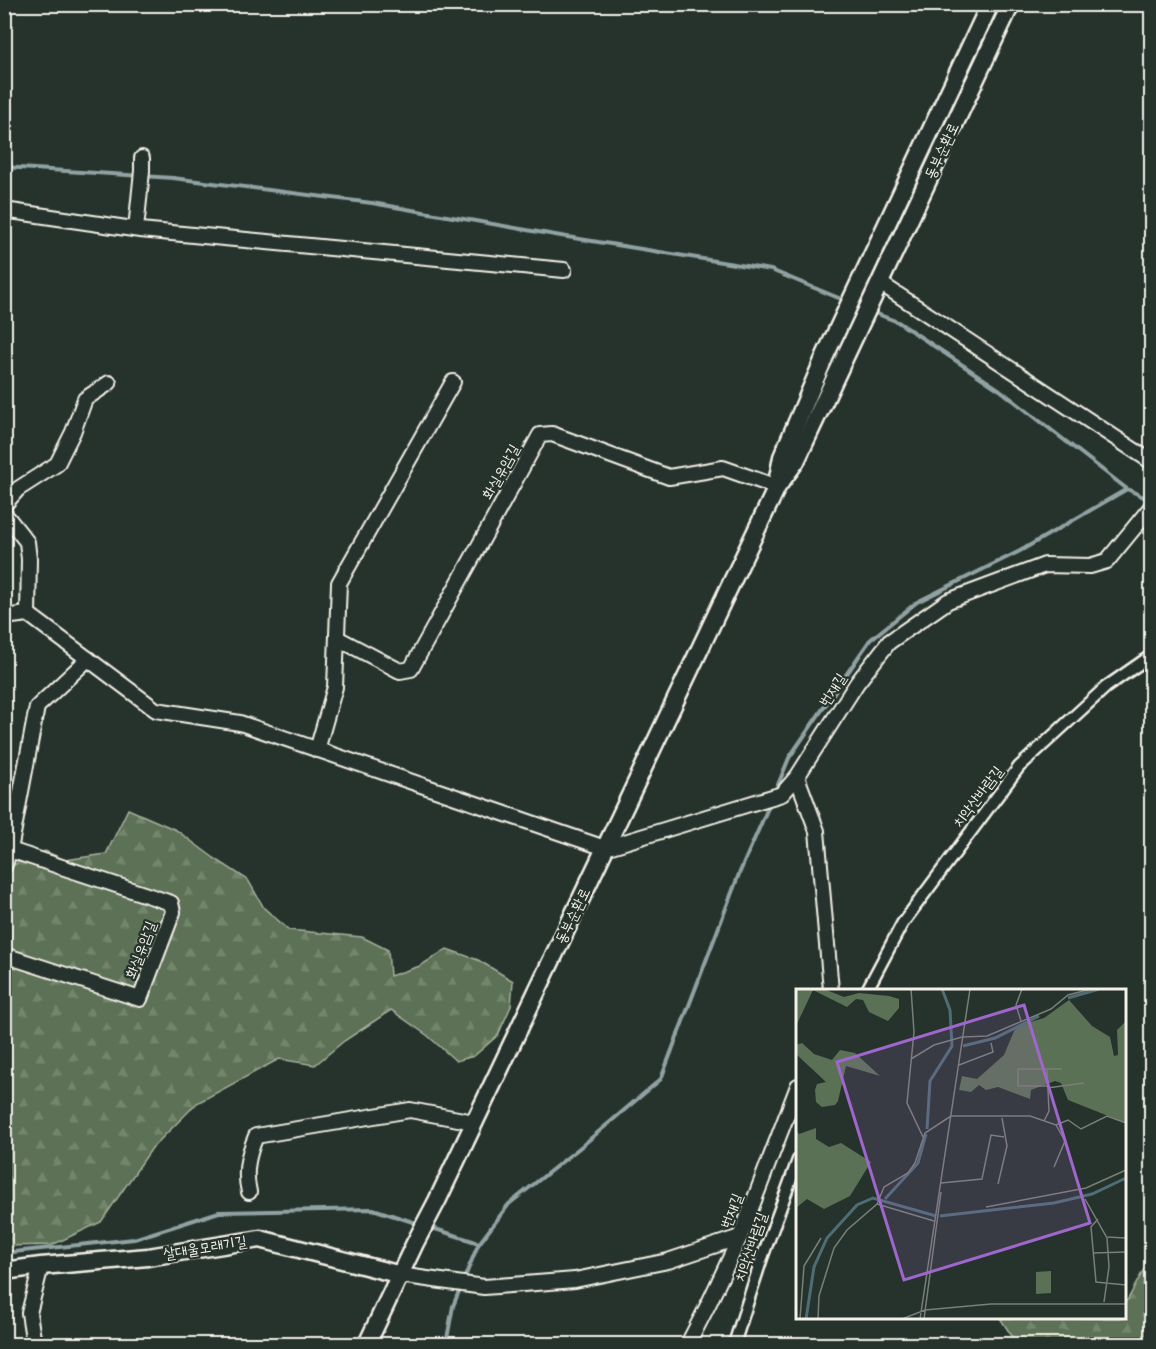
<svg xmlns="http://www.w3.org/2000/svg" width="1156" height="1349" viewBox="0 0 1156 1349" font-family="'Balsamiq Sans','Poor Story',sans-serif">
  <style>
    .forest { fill: url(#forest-firs); stroke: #a8b19e; stroke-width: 1.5 }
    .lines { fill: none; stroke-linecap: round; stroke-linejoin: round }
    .stream { stroke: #91a2a3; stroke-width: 4 }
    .pedestrian-casing { stroke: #f4f1e8; stroke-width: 15 }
    .minor-casing { stroke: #f4f1e8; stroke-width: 18 }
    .tertiary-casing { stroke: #f4f1e8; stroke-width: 21 }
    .pedestrian { stroke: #26332d; stroke-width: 10 }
    .minor { stroke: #26332d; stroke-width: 14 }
    .tertiary { stroke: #26332d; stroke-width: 16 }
    .labels { text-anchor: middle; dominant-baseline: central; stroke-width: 4.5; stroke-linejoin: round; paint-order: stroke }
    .street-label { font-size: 15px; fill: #f4f1e8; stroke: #26332d }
    .inset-river { fill: none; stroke: #4f6d75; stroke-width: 3 }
    .inset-road { fill: none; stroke: #787f78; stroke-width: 1.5 }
    .view { fill: #9f67cb; fill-opacity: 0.15; stroke: #9f67cb; stroke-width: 3 }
    .inset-edge { fill: none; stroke: #f4f1e8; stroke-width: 3 }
  </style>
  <defs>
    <pattern id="forest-firs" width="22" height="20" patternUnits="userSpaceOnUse" patternTransform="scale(1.5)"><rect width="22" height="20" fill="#5b7155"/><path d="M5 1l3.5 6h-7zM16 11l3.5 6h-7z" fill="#73866d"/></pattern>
  </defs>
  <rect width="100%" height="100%" fill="#26332d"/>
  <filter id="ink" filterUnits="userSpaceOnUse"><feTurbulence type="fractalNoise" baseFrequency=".0167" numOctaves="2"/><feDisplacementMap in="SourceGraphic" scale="12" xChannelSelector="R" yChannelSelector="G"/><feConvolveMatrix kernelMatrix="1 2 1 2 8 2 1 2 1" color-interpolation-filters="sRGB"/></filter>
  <g filter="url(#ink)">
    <g class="forest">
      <path d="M 128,809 L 176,830 L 214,858 L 248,880 L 264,908 L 289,930 L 362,937 L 388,950 L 390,976 L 420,966 L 447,949 L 478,960 L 513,981 L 511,1006 L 498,1035 L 474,1056 L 456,1061 L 428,1036 L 391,1010 L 344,1041 L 315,1065 L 279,1059 L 197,1103 L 152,1148 L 101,1222 L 52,1245 L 5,1246 L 4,869 L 45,851 L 65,860 L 106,854 Z"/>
      <path d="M 1151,1256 L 1151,1344 L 1017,1344 L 1000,1318 L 1124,1318 L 1125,1302 L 1128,1299 Z"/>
    </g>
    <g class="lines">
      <g class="stream">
        <path d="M 4,167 L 173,178 L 372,203 L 561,236 L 771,270 L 846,301"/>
        <path d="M 872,312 L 898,322 L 1000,390 L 1127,489 L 1152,501"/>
        <path d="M 775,792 L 789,758 L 870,640 L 917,602 L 1020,551 L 1127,489"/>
        <path d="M 429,1227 L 479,1243"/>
        <path d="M 4,1253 L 134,1239 L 219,1212 L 373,1209 L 419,1224"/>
        <path d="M 446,1344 L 453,1306 L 478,1245 L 509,1204 L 583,1145 L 661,1079 L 739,874 L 771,801"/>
      </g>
      <defs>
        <g id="pedestrian">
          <path d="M 867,990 L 902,924 L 1019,767 L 1106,687 L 1152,655"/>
          <path d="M 734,1344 L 762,1258 L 798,1160"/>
        </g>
        <g id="minor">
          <path d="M 4,210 L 140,230 L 564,270"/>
          <path d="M 136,229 L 142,171 L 142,158"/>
          <path d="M 880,283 L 1152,462"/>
          <path d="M 4,505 L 18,489 L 57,464 L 73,432 L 85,399 L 109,383"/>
          <path d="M 4,513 L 27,542 L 29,559 L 28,614"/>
          <path d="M 4,617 L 28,614 L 156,710 L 240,723 L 605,848 L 782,794 L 797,777 L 857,683 L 889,642 L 948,601 L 1045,565 L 1090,566 L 1107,561 L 1152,506"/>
          <path d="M 337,638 L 400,671 L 411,669 L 540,435 L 552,434 L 669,477 L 723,468 L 777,487"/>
          <path d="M 317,750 L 335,687 L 339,583 L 453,382"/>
          <path d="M 797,777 L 817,831 L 831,990"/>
          <path d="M 4,867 L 10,850 L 37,707 L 88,659"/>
          <path d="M 4,955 L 140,999 L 173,912 L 171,903 L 10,850"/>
          <path d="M 249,1192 C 244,1172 248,1155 256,1136 L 410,1110 L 474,1122"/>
          <path d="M 406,1276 L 484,1287 L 575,1280 L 668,1261 L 740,1237"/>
          <path d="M 34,1344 L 29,1313 L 41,1266"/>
          <path d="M 688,1344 L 708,1305 L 740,1237 L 798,1086"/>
        </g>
        <g id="tertiary">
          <path d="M 777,483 L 782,457 L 825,356 L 990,4"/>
          <path d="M 4,1271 L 41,1266 L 148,1257 L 260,1239 L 401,1275"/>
          <path d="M 367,1344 L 415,1243 L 437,1201 L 777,487 L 796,461 L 1011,4"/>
        </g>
      </defs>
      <use href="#pedestrian" class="pedestrian-casing"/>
      <use href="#minor" class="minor-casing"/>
      <use href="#tertiary" class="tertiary-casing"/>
      <use href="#pedestrian" class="pedestrian"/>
      <use href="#minor" class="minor"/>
      <use href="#tertiary" class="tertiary"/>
    </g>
  </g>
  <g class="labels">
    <g class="street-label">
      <text transform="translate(942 151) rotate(-65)">동부순환로</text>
      <text transform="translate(501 472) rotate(-61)">화실유암길</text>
      <text transform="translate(833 690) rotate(-57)">번재길</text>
      <text transform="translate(978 797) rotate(-53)">치악산바람길</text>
      <text transform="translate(573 916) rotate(-64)">동부순환로</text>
      <text transform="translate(141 950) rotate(-69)">화실유암길</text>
      <text transform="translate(732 1211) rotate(-69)">번재길</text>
      <text transform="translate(751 1247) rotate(-71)">치악산바람길</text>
      <text transform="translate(205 1248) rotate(-9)">살대울모래기길</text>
    </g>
  </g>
  <g transform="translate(796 989)">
    <rect width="330" height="330" fill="#26332d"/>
    <path d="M 0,0 L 28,0 L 48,8 L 63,4 L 93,7 L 103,10 L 103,19 L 92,32 L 73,23 L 67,11 L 60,10 L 51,18 L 17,1 L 0,37 ZM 273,11 L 296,37 L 314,48 L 318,67 L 322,66 L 321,41 L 330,32 L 330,134 L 272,111 L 265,94 L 259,92 L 235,101 L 234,110 L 202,98 L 190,101 L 183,96 L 175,103 L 163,101 L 166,87 L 181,90 L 208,66 L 218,42 L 224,36 L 248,29 ZM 6,54 L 18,65 L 36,71 L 44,61 L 59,64 L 84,87 L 50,77 L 42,112 L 39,116 L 26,118 L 20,113 L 19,101 L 21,95 L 30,93 L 0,65 L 0,56 ZM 20,139 L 20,150 L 33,158 L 45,154 L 75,173 L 54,207 L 28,220 L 11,210 L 0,219 L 0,141 L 3,145 Z" fill="#5b7155"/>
    <path d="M 255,282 L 255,304 L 240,305 L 240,283 Z" fill="#5b7155"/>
    <path class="inset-river" d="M 272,9 L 303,0M 167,57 L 199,49 L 243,27M 131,140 L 134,92 L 156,57 L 154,21 L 146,0M 89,210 L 122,174 L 130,145M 144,227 L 258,214 L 296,205 L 330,189M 10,330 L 18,278 L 31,249 L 61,216 L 77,209 L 140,227"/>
    <path class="inset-road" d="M 115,0 L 118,43 L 111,114 L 127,148M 225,32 L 220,16 L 226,0M 167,48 L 191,47 L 255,20 L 272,6 L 295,0M 115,70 L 138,56 L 166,48M 163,76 L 197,63 L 195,54M 251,97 L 222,97 L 222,80 L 266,80M 251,99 L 288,94M 155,127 L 234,127 L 260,136 L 272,131 L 285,140 L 311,127 L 330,134M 248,132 L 253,122 L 251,80M 258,178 L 269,152 L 260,136M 145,194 L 186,190 L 195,146 L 208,148M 202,195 L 211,157 L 206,129M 289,210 L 311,249 L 313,278 L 308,313M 81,215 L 138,232M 190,218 L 290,199 L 330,181M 302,230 L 295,238 L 300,293 L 330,296M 310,248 L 330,249M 297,264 L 330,263M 4,330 L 8,277 L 25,249M 22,330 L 23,307 L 38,259 L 51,241 L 81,215 L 88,198 L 112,184 L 119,174 L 129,144 L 155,127M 106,330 L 129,321 L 195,315 L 330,315M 124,330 L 174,0M 128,330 L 145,203"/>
    <path class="view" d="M 228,16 L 294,234 L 108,291 L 41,73 Z"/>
    <rect width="330" height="330" class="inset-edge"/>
  </g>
  <rect width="1156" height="1349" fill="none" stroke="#26332d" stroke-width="24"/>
  <rect x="12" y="12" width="1132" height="1325" fill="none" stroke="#f4f1e8" stroke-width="2" filter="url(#ink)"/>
</svg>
